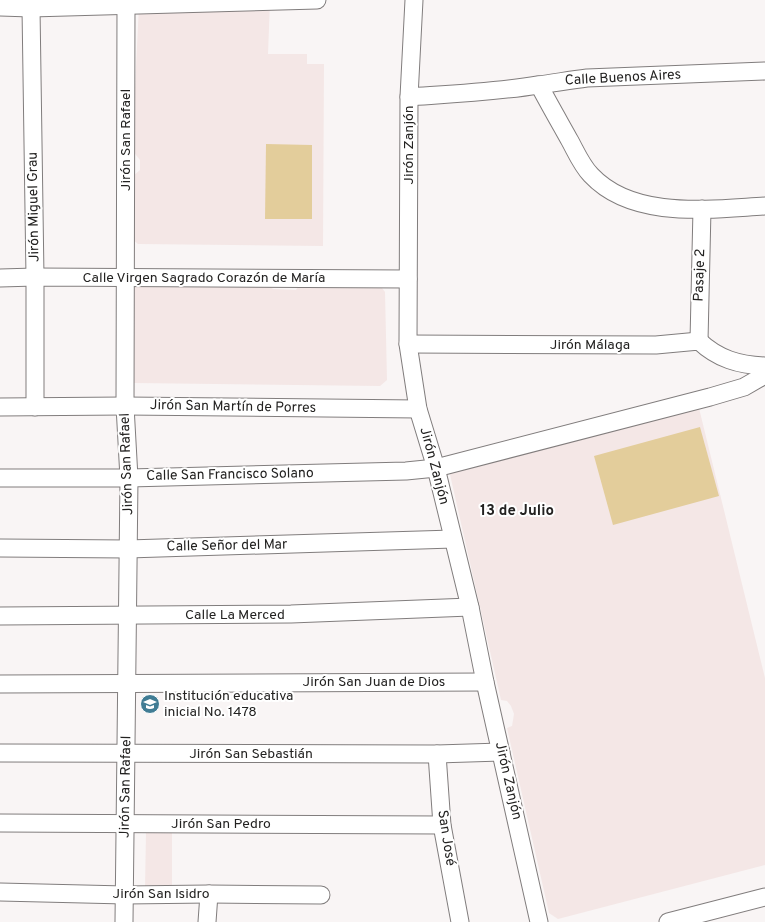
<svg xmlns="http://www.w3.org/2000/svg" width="765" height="922" viewBox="0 0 765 922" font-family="Overpass,sans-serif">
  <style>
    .built { fill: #f4e7e6 }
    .green { fill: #e3cd9b }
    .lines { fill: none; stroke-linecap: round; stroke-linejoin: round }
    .minor-casing { stroke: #817d7d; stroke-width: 19 }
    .minor { stroke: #fff; stroke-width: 17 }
    .labels { text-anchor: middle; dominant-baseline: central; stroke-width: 4; stroke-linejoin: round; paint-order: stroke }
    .street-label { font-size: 14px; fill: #232221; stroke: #fff }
    .poi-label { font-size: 14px; fill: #232221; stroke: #fff; text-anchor: start }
    .neighbourhood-label { font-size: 15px; font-weight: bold; fill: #232221; stroke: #fff }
  </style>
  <rect width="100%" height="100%" fill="#f9f5f5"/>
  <g class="built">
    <path d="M 270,1 L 268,54 L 307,54 L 307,64 L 324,64 L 323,246 L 138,244 L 132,239 L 132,177 L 140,170 L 140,160 L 132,150 L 139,5 Z"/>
    <path d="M 132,280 L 267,283 L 273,289 L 296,290 L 300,283 L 379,284 L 385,292 L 387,380 L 380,386 L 134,383 Z"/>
    <path d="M 698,404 L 765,678 L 765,865 L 558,919 L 549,913 L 507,728 L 512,726 L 514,714 L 511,706 L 507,701 L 501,700 L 449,470 Z"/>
    <path d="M 146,832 L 172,832 L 172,889 L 145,889 Z"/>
  </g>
  <g class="green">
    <path d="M 266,144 L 312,145 L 312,219 L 265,219 Z"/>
    <path d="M 700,427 L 719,496 L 613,525 L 594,456 Z"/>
  </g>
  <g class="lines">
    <defs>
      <g id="minor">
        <path d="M 414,0 L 409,97 L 408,344 L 418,409 L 436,468 L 470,607 L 485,682 L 539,922"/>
        <path d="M 0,7 L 31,8 L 317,0"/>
        <path d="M 31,8 L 35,277 L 35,407"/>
        <path d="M 539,85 C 549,104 560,123 570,141 C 576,152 582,166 591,175 C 633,220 710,209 765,206"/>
        <path d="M 409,97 C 452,94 495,92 538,85 C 554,83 570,80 587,78 L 765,71"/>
        <path d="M 0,278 L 35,277 L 408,279"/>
        <path d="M 699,341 L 702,209"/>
        <path d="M 408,344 L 656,345 L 699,341 C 718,359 739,365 765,366"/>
        <path d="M 0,407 L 125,406 L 418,409"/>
        <path d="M 0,478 L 129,478 L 406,471 L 436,468 L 710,397 L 744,387 L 765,375"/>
        <path d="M 0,548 L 128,549 L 453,539"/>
        <path d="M 0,616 L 291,614 L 470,607"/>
        <path d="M 0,684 L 485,682"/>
        <path d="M 0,753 L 437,754 L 501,752"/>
        <path d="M 437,754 L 442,825 L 460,922"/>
        <path d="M 0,823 L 442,825"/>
        <path d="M 0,892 L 125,895 L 209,894 L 321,895"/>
        <path d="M 124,922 L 129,478 L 125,406 L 126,5"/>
        <path d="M 207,922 L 209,894"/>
        <path d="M 668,922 L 765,897"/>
      </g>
    </defs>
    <use href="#minor" class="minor-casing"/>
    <use href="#minor" class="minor"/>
  </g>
  <defs>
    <symbol id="school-disc" viewBox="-11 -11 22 22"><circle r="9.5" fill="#407c94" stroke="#fff"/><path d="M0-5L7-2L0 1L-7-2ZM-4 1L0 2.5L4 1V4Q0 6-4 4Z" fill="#fff"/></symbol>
  </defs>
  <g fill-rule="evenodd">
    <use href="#school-disc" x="139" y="693" width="22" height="22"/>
  </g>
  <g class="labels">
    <g class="street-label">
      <text transform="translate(623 78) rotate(-3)">Calle Buenos Aires</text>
      <text transform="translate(126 140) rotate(-90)">Jirón San Rafael</text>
      <text transform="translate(409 145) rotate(-90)">Jirón Zanjón</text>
      <text transform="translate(34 207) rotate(-91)">Jirón Miguel Grau</text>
      <text transform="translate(700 275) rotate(-88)">Pasaje 2</text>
      <text x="204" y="278">Calle Virgen Sagrado Corazón de María</text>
      <text x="590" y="345">Jirón Málaga</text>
      <text transform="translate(233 407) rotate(1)">Jirón San Martín de Porres</text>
      <text transform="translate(127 464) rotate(-92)">Jirón San Rafael</text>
      <text transform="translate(434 466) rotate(75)">Jirón Zanjón</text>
      <text transform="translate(230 475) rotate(-1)">Calle San Francisco Solano</text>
      <text transform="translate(227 546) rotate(-1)">Calle Señor del Mar</text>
      <text x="235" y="615">Calle La Merced</text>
      <text x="374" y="682">Jirón San Juan de Dios</text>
      <text x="251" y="754">Jirón San Sebastián</text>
      <text transform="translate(508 781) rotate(77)">Jirón Zanjón</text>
      <text transform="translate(126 787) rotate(-89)">Jirón San Rafael</text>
      <text x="221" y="824">Jirón San Pedro</text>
      <text transform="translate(446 838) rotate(81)">San José</text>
      <text x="161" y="894">Jirón San Isidro</text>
    </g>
    <g class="poi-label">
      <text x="164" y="696">Institución educativa<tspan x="164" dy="16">inicial No. 1478</tspan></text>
    </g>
    <g class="neighbourhood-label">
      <text x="517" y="511">13 de Julio</text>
    </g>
  </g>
</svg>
